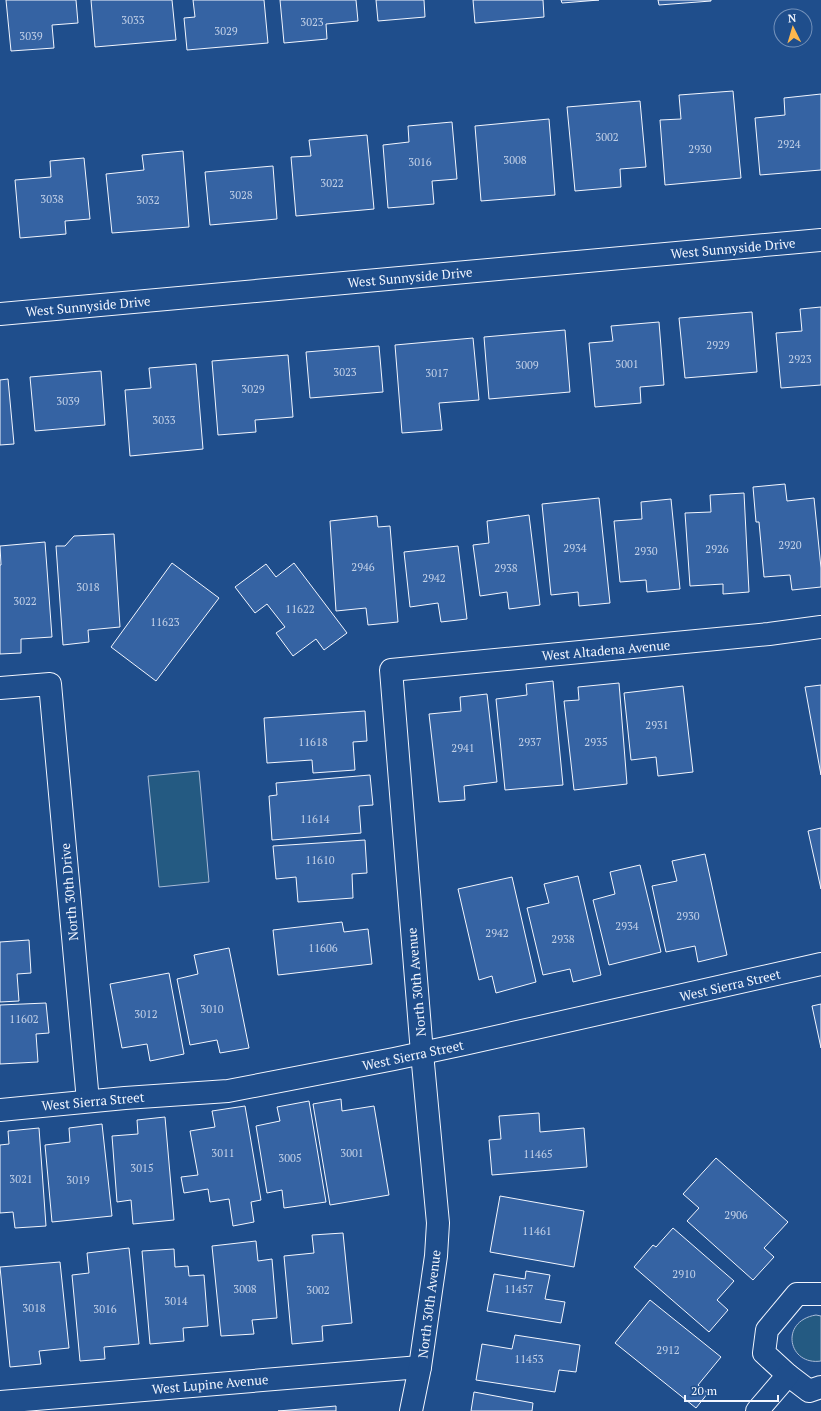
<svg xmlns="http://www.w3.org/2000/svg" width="821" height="1411" viewBox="0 0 821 1411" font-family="'PT Serif',serif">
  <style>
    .green { fill: #245a82; stroke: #a8bbd7 }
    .building { fill: #3563a3; stroke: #f2f6ff }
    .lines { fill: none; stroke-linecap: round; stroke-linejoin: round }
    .minor-casing { stroke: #f2f6ff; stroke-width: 24 }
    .minor { stroke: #1f4e8c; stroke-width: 22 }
    .labels { text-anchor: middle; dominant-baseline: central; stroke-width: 3; stroke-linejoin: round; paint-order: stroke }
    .number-label { font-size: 11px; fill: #c3d1e8 }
    .street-label { font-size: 13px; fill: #f2f6ff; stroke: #1f4e8c }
  </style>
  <rect width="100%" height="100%" fill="#1f4e8c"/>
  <g class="green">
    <path d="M 199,771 L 209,882 L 159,887 L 148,776 Z"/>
    <path d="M 816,1315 L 821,1316 L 821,1361 C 788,1366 779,1321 816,1315 Z"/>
  </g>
  <g class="building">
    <path d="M 6,0 L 76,0 L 78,23 L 52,25 L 54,48 L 11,51 Z"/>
    <path d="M 91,0 L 172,0 L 176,40 L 95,47 Z"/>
    <path d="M 193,0 L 264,0 L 268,43 L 187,50 L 184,18 L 195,17 Z"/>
    <path d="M 280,0 L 356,0 L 358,21 L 326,24 L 327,39 L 284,43 Z"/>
    <path d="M 376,0 L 424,0 L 425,17 L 378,21 Z"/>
    <path d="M 473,0 L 543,0 L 544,17 L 475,23 Z"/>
    <path d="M 561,0 L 599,0 L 562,3 Z"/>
    <path d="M 658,0 L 711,0 L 711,1 L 659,5 Z"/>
    <path d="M 733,91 L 741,178 L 665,185 L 660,120 L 681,119 L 679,95 Z"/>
    <path d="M 821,94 L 821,170 L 760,175 L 755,118 L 785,115 L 784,98 Z"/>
    <path d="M 640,101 L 646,167 L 620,169 L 621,187 L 575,191 L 567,107 Z"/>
    <path d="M 549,119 L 555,195 L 481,201 L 475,126 Z"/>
    <path d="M 452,122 L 457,179 L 432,181 L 434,204 L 388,208 L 383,145 L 409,142 L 408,126 Z"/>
    <path d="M 367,135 L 374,209 L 296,216 L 291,157 L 311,156 L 309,140 Z"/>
    <path d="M 183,151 L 189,227 L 112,233 L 106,174 L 144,170 L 142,155 Z"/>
    <path d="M 84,158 L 90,219 L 65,221 L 66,234 L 20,238 L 15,180 L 51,177 L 50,161 Z"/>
    <path d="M 273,166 L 277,219 L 210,225 L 205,172 Z"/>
    <path d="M 821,307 L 821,385 L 781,388 L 776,333 L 802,331 L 800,309 Z"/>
    <path d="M 752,312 L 757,372 L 685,378 L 679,318 Z"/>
    <path d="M 659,322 L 664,385 L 640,387 L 641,403 L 595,407 L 589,343 L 613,341 L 611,326 Z"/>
    <path d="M 565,330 L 570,392 L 489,399 L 484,337 Z"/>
    <path d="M 473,338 L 479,400 L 439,403 L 442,430 L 402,433 L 395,345 Z"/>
    <path d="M 379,346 L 383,392 L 310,398 L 306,352 Z"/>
    <path d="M 288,355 L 293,417 L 255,420 L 256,432 L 218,435 L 212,361 Z"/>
    <path d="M 196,364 L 203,449 L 130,456 L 125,390 L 151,388 L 149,368 Z"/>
    <path d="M 101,371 L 105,425 L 35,431 L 30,377 Z"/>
    <path d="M 8,379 L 14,444 L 0,445 L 0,380 Z"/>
    <path d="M 785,484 L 787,501 L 814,498 L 821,568 L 821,587 L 792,590 L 790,575 L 764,577 L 759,522 L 756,522 L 753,487 Z"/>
    <path d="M 744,493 L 749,592 L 723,594 L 723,584 L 690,586 L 685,513 L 711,512 L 710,495 Z"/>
    <path d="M 599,498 L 610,603 L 579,606 L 578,592 L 551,595 L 542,504 Z"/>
    <path d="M 671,499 L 680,589 L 647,592 L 646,580 L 620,582 L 614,521 L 642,519 L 641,502 Z"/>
    <path d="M 529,515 L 540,605 L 509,609 L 507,592 L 480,596 L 473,545 L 489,543 L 487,521 Z"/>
    <path d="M 377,516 L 378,527 L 390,526 L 398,622 L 368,625 L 366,608 L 336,611 L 330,521 Z"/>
    <path d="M 114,534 L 120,627 L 88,630 L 89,642 L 63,645 L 56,546 L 65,546 L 74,536 Z"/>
    <path d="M 45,542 L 52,637 L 21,639 L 21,653 L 0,654 L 0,565 L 1,565 L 0,546 Z"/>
    <path d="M 458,546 L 467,619 L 441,622 L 438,603 L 410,607 L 404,552 Z"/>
    <path d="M 172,563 L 219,598 L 156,681 L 111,647 Z"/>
    <path d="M 294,563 L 347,633 L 324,650 L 316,639 L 293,656 L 276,633 L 285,627 L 267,604 L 255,613 L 235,587 L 266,564 L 276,577 Z"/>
    <path d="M 553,681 L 563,785 L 505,790 L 496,699 L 527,695 L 526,684 Z"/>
    <path d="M 619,683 L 627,784 L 574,790 L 564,701 L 579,700 L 578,687 Z"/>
    <path d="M 821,685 L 821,775 L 805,687 Z"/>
    <path d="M 683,686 L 693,772 L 658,776 L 656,757 L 631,760 L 624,693 Z"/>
    <path d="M 487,694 L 497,782 L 464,786 L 465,800 L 439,802 L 429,714 L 461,711 L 460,697 Z"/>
    <path d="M 365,711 L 367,741 L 353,742 L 355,770 L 313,773 L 312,760 L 267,763 L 264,718 Z"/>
    <path d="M 370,775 L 373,805 L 359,806 L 361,833 L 272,840 L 269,796 L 277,795 L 276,783 Z"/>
    <path d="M 821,828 L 821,889 L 808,831 Z"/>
    <path d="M 365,840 L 367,873 L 352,874 L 353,898 L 298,902 L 296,877 L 276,879 L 273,846 Z"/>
    <path d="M 705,854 L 727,955 L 698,962 L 695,946 L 666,952 L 652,886 L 677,881 L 672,861 Z"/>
    <path d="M 640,865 L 661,952 L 609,965 L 593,900 L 615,894 L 610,872 Z"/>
    <path d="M 578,876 L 601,975 L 573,982 L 570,969 L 543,975 L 527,908 L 549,903 L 544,884 Z"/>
    <path d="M 512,877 L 536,982 L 496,993 L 492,976 L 479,980 L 458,889 Z"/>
    <path d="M 342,922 L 344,932 L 368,929 L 372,964 L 278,975 L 273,930 Z"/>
    <path d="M 29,940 L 31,973 L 17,974 L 19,1001 L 0,1002 L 0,942 Z"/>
    <path d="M 229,948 L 249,1048 L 220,1053 L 217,1040 L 190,1045 L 177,979 L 198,974 L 194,955 Z"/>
    <path d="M 169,973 L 184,1054 L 150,1061 L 147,1044 L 122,1048 L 110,984 Z"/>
    <path d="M 46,1003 L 49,1033 L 36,1034 L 38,1062 L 0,1064 L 0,1005 Z"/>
    <path d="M 821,1004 L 821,1048 L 812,1006 Z"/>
    <path d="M 341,1099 L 342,1111 L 374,1106 L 389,1195 L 330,1205 L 313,1104 Z"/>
    <path d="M 309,1101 L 326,1202 L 284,1208 L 282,1190 L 267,1193 L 256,1126 L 280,1121 L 277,1107 Z"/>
    <path d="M 245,1106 L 261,1200 L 251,1202 L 254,1222 L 233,1226 L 229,1199 L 210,1202 L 208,1189 L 184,1193 L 181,1177 L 198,1175 L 190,1131 L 215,1127 L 212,1111 Z"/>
    <path d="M 539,1113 L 540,1132 L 584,1128 L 587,1167 L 492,1175 L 489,1140 L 501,1139 L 499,1116 Z"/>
    <path d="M 165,1117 L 174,1220 L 133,1224 L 131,1200 L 117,1202 L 112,1136 L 138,1134 L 137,1120 Z"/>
    <path d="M 102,1124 L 112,1216 L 52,1222 L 45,1145 L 70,1142 L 69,1128 Z"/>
    <path d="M 39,1128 L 46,1226 L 15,1228 L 13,1212 L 0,1213 L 0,1145 L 9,1144 L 8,1131 Z"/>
    <path d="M 716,1158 L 788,1222 L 764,1248 L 774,1257 L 753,1280 L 687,1221 L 699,1208 L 683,1194 Z"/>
    <path d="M 500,1196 L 584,1211 L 574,1267 L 490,1252 Z"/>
    <path d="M 673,1228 L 734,1281 L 717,1300 L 728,1310 L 709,1332 L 634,1267 L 653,1245 L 656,1247 Z"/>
    <path d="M 343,1233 L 352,1323 L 322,1326 L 323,1341 L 292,1344 L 284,1256 L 314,1253 L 312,1235 Z"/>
    <path d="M 256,1241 L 258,1261 L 272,1259 L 277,1318 L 252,1320 L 254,1334 L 221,1336 L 212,1246 Z"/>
    <path d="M 129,1248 L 139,1344 L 104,1347 L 105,1359 L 80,1361 L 72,1275 L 89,1273 L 87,1253 Z"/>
    <path d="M 174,1249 L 175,1267 L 188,1266 L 189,1276 L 204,1275 L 208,1326 L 183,1328 L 184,1341 L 150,1344 L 142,1251 Z"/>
    <path d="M 60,1262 L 69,1348 L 39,1351 L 41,1364 L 10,1367 L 0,1267 Z"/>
    <path d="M 526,1271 L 550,1275 L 545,1299 L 565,1302 L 561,1323 L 487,1311 L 494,1274 L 525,1279 Z"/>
    <path d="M 650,1300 L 721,1357 L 698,1385 L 708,1393 L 696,1408 L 615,1343 Z"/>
    <path d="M 515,1335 L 580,1345 L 576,1372 L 559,1370 L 555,1392 L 476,1380 L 482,1344 L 512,1349 Z"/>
    <path d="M 474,1392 L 533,1403 L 532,1411 L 471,1411 Z"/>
    <path d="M 336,1406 L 336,1411 L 278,1411 Z"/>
  </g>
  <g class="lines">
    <defs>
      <g id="minor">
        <path d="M 0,314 L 821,240"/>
        <path d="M 0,688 L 50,684 L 88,1101"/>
        <path d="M 0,1110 L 125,1098 L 228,1091 L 394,1059 L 464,1044 L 821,964"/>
        <path d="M 821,1294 L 797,1294 L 767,1330 L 764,1353 L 788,1375 L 809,1391 L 821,1387"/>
        <path d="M 0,1402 L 420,1367"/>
        <path d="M 411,1411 L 420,1367 L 436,1256 L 438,1223 L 422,1053 L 391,670 L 769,634 L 821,627"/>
        <path d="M 757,1411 L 788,1375"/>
      </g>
    </defs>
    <use href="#minor" class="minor-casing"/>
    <use href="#minor" class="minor"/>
  </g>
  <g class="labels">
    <g class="number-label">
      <text x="133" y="20">3033</text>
      <text x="312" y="22">3023</text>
      <text x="226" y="31">3029</text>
      <text x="31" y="36">3039</text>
      <text x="607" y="137">3002</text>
      <text x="789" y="144">2924</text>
      <text x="700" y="149">2930</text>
      <text x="515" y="160">3008</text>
      <text x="420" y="162">3016</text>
      <text x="332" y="183">3022</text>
      <text x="241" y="195">3028</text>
      <text x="52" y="199">3038</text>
      <text x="148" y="200">3032</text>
      <text x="718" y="345">2929</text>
      <text x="800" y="359">2923</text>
      <text x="627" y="364">3001</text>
      <text x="527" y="365">3009</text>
      <text x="345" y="372">3023</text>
      <text x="437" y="373">3017</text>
      <text x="253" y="389">3029</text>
      <text x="68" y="401">3039</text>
      <text x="164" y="420">3033</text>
      <text x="790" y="545">2920</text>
      <text x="575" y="548">2934</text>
      <text x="717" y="549">2926</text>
      <text x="646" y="551">2930</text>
      <text x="363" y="567">2946</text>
      <text x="506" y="568">2938</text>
      <text x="434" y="578">2942</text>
      <text x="88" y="587">3018</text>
      <text x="25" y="601">3022</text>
      <text x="300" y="609">11622</text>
      <text x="165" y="622">11623</text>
      <text x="657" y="725">2931</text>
      <text x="313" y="742">11618</text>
      <text x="530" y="742">2937</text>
      <text x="596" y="742">2935</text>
      <text x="463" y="748">2941</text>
      <text x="315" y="819">11614</text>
      <text x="320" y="860">11610</text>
      <text x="688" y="916">2930</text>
      <text x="627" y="926">2934</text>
      <text x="497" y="933">2942</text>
      <text x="563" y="939">2938</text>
      <text x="323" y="948">11606</text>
      <text x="212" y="1009">3010</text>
      <text x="146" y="1014">3012</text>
      <text x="24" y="1019">11602</text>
      <text x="223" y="1153">3011</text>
      <text x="352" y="1153">3001</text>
      <text x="538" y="1154">11465</text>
      <text x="290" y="1158">3005</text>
      <text x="142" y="1168">3015</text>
      <text x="21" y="1179">3021</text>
      <text x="78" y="1180">3019</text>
      <text x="736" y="1215">2906</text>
      <text x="537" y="1231">11461</text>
      <text x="684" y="1274">2910</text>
      <text x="245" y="1289">3008</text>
      <text x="519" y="1289">11457</text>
      <text x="318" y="1290">3002</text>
      <text x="176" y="1301">3014</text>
      <text x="34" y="1308">3018</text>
      <text x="105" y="1309">3016</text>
      <text x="668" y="1350">2912</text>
      <text x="529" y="1359">11453</text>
    </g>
    <g class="street-label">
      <text transform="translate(733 248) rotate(-5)">West Sunnyside Drive</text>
      <text transform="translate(410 277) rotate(-5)">West Sunnyside Drive</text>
      <text transform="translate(88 306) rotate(-5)">West Sunnyside Drive</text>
      <text transform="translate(606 650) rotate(-5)">West Altadena Avenue</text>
      <text transform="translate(69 892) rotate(-95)">North 30th Drive</text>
      <text transform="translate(416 982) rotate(-95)">North 30th Avenue</text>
      <text transform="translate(730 985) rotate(-13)">West Sierra Street</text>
      <text transform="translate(413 1055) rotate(-12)">West Sierra Street</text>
      <text transform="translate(93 1101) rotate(-5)">West Sierra Street</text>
      <text transform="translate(429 1304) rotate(-83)">North 30th Avenue</text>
      <text transform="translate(210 1384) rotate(-5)">West Lupine Avenue</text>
    </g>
  </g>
  <g transform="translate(793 28) rotate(355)"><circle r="19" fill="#1f4e8c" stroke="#7391ba"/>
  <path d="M0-3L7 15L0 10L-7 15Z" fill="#ffb74d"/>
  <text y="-6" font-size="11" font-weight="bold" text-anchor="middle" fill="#f2f6ff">N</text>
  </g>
  <path d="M685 1395v6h93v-6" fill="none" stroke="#f2f6ff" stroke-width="2"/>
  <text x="691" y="1395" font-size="12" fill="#f2f6ff" stroke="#1f4e8c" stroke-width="3" paint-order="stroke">20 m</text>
</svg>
